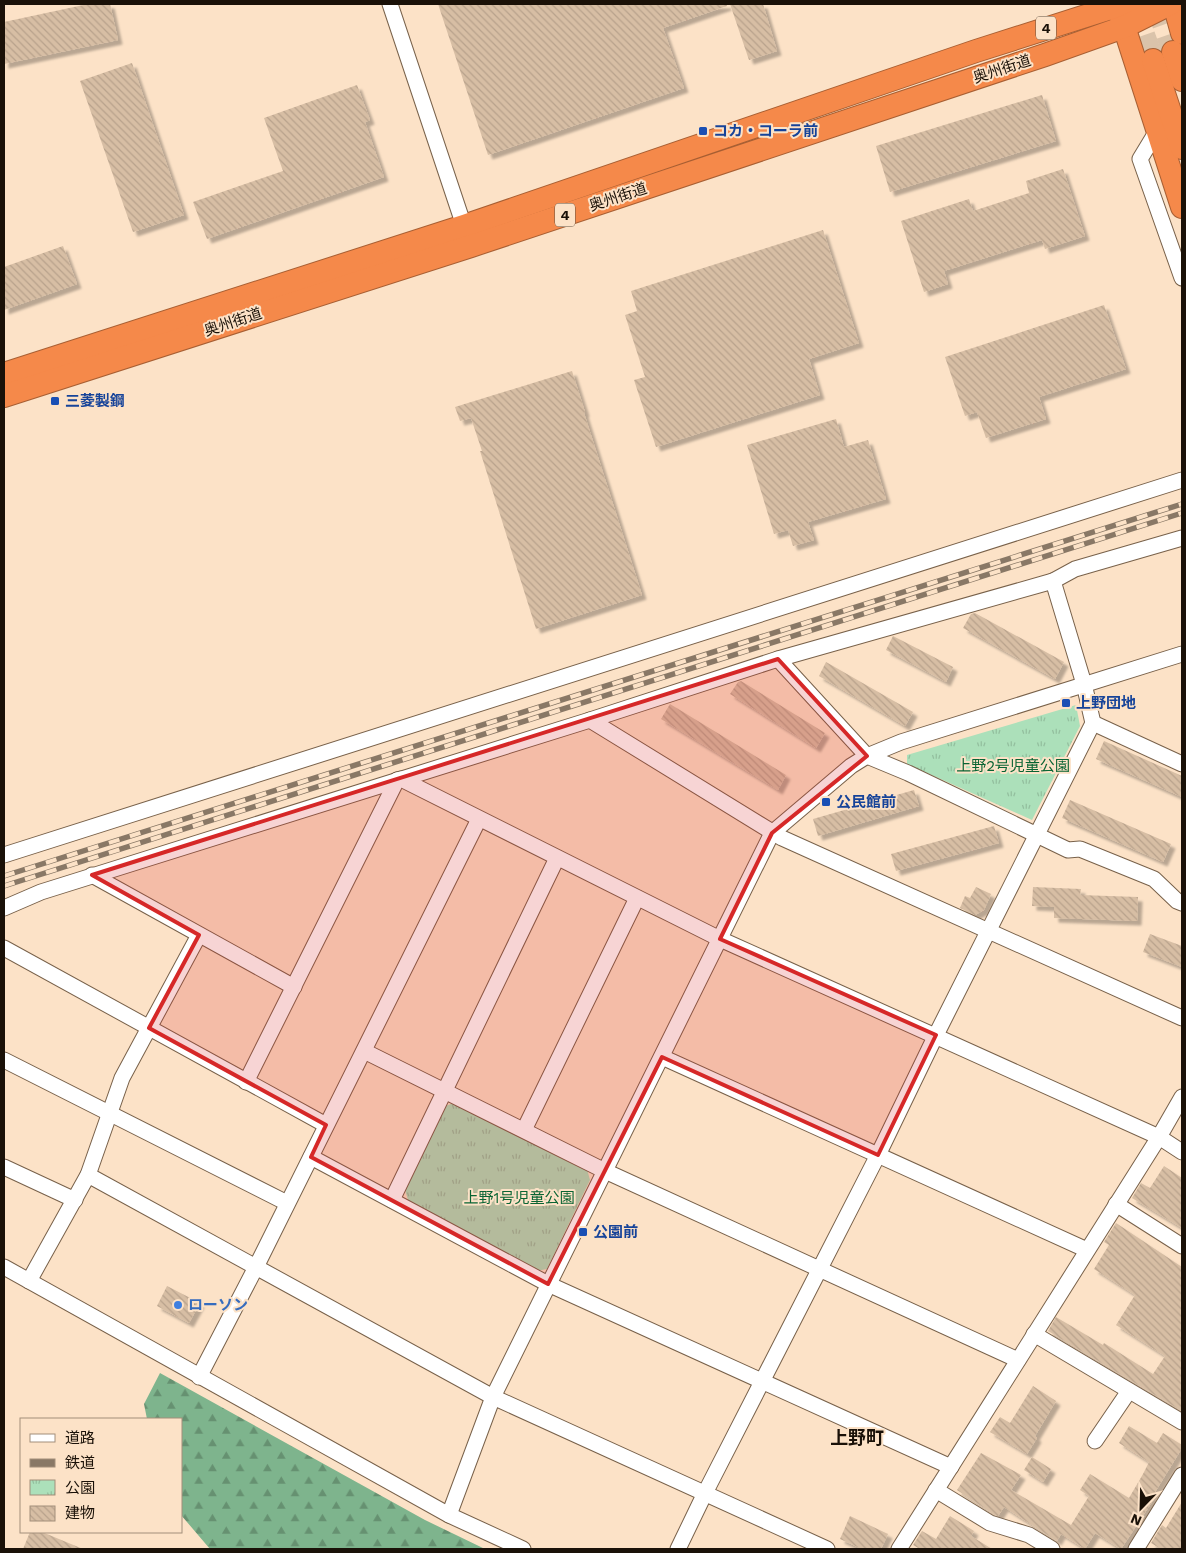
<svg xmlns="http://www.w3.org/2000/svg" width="1186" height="1553" viewBox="0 0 1186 1553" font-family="'Work Sans','Noto Sans JP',sans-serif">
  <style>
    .forest { fill: url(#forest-firs) }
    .park { fill: url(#park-tufts) }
    .building { fill: url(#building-back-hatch); filter: url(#shadow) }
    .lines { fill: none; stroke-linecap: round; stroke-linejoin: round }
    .highway-tunnel { stroke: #dac3aa; stroke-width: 22; stroke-dasharray: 22 11; stroke-linecap: butt }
    .minor-casing { stroke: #78614a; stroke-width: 17 }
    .highway-casing { stroke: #a85f33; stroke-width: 24 }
    .minor { stroke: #fff; stroke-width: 15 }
    .highway { stroke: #f5894a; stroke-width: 22 }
    .rail-casing { stroke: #897866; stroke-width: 5.5 }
    .rail { stroke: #fce2c7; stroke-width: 4; stroke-dasharray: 11; stroke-linecap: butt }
    .marked { fill: #d62828; fill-opacity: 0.2; stroke: #d62828; stroke-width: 4; stroke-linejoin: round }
    .transit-dot { fill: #1a4fb4; stroke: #fce2c7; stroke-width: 2 }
    .shop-dot { fill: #3f7fe0; stroke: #fce2c7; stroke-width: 2 }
    .labels { text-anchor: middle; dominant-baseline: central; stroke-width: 4; stroke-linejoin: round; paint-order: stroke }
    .shield { fill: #fce2c7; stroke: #5e5041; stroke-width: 1 }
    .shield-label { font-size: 14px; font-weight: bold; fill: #1a1108 }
    .street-label { font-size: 15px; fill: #1a1108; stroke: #fce2c7 }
    .transit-label { font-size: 15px; font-weight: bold; fill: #164399; stroke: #fce2c7; text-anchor: start }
    .park-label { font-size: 15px; fill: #096433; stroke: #fce2c7 }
    .shop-label { font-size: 15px; font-weight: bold; fill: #366cbe; stroke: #fce2c7; text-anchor: start }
    .quarter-label { font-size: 18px; font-weight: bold; fill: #1a1108; stroke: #fce2c7 }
  </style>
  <defs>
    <pattern id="forest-firs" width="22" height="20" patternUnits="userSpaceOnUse" patternTransform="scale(1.25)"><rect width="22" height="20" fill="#7eb48d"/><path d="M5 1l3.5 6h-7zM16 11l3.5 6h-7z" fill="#669171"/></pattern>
    <pattern id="park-tufts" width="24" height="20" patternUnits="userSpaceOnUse" patternTransform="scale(1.25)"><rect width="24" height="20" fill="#ace0ba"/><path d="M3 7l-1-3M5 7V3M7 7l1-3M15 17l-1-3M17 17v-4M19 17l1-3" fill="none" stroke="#93bf9e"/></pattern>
    <pattern id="building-back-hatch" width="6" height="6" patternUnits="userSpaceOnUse" patternTransform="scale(1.25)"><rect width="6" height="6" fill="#d7bea4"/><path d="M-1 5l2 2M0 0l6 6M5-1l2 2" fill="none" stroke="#b8a28c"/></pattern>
    <filter id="shadow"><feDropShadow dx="4.5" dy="4.5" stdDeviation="1" flood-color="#0004"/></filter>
  </defs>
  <rect width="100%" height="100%" fill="#fce2c7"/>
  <path class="forest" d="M 160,1373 L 425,1520 L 485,1549 L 210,1549 L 181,1515 L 181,1419 L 147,1419 L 144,1404 Z"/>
  <g class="park">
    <path d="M 1076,705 L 1080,726 L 1032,820 L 907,764 L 907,755 Z"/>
    <path d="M 454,1103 L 587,1169 L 590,1180 L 547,1269 L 536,1271 L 408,1200 L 405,1190 L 445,1106 Z"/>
  </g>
  <g class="building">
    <path d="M 88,4 L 110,4 L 118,40 L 4,64 L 4,22 Z"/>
    <path d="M 438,4 L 727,4 L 727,6 L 663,28 L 684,88 L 488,155 Z"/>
    <path d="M 730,4 L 763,4 L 777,51 L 749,60 Z"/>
    <path d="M 132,63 L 184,215 L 133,232 L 80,81 Z"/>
    <path d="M 357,85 L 370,120 L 365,122 L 384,177 L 207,239 L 193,202 L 283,171 L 264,118 Z"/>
    <path d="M 1042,95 L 1056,141 L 890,192 L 876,146 Z"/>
    <path d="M 1063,169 L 1085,236 L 1045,249 L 1042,240 L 944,271 L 948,284 L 924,292 L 901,221 L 969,199 L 973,211 L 1029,193 L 1026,181 Z"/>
    <path d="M 823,230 L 859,343 L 809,359 L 820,395 L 656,447 L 634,380 L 645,377 L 625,315 L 637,311 L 631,291 Z"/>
    <path d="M 63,246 L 77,284 L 4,310 L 4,267 Z"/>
    <path d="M 1104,305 L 1126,369 L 1039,397 L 1046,419 L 986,438 L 977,412 L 965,416 L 945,357 Z"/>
    <path d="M 572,371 L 585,412 L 584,413 L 642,595 L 536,629 L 480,451 L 482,451 L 471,418 L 460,421 L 455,407 Z"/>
    <path d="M 836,419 L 844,447 L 868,440 L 886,499 L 808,522 L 814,540 L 793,546 L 788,530 L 774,534 L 747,445 Z"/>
    <path d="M 975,613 L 1064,662 L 1055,679 L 963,628 L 971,614 Z"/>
    <path d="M 893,636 L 953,667 L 946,682 L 886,650 Z"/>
    <path d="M 826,662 L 913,712 L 905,726 L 819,676 Z"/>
    <path d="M 741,681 L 825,733 L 816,748 L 730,694 L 738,682 Z"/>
    <path d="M 670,704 L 786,775 L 778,790 L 661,719 Z"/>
    <path d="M 1104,741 L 1182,776 L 1182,797 L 1096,759 Z"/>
    <path d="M 914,790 L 919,806 L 818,836 L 813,819 Z"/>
    <path d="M 1070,800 L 1171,844 L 1163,862 L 1062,818 Z"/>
    <path d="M 994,826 L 999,843 L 896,871 L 891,854 Z"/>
    <path d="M 976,887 L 991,894 L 984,910 L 975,915 L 960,908 L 965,896 L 970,898 Z"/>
    <path d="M 1033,887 L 1081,889 L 1080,895 L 1138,897 L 1137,921 L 1054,918 L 1054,907 L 1032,906 Z"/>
    <path d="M 1150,934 L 1182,946 L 1182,967 L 1143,952 Z"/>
    <path d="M 1164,1166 L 1182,1178 L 1182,1228 L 1132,1198 L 1141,1183 L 1150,1188 Z"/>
    <path d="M 1116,1223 L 1182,1267 L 1182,1411 L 1048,1331 L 1056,1317 L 1103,1345 L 1104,1343 L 1153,1374 L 1165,1356 L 1116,1325 L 1135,1295 L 1094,1269 L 1109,1245 L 1104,1242 Z"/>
    <path d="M 167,1286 L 200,1303 L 189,1323 L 157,1306 Z"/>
    <path d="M 1033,1386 L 1056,1401 L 1035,1436 L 1037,1438 L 1027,1454 L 990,1432 L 1000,1417 L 1010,1423 Z"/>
    <path d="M 1129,1426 L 1157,1443 L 1163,1433 L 1182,1445 L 1182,1448 L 1152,1497 L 1154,1499 L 1121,1549 L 1095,1533 L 1085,1549 L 1061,1534 L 1057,1541 L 1004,1507 L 998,1516 L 995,1515 L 957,1490 L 981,1453 L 1021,1475 L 1011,1490 L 1071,1525 L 1089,1496 L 1080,1490 L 1090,1474 L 1129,1498 L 1143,1474 L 1149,1462 L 1119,1443 Z"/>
    <path d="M 1032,1457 L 1051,1469 L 1043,1482 L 1024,1470 Z"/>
    <path d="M 1182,1502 L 1182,1549 L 1161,1549 L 1151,1543 L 1162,1525 L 1166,1528 Z"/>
    <path d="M 850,1516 L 888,1534 L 881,1549 L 862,1549 L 840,1539 Z"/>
    <path d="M 950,1516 L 974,1531 L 971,1536 L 992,1549 L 920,1549 L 913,1545 L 922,1531 L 936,1539 Z"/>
    <path d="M 30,1532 L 42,1532 L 83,1549 L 23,1549 Z"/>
  </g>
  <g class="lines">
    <g class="highway-tunnel">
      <path d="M 1133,4 L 1153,60"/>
      <path d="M 1156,4 L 1173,52"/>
    </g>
    <defs>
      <g id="minor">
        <path d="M 390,4 L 467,235"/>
        <path d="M 1157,131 L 1140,159 L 1182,278"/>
        <path d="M 778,659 L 867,756 L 908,773 L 1068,850 L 1080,849 L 1154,879 L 1177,901 L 1182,903"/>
        <path d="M 590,720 L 782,838 L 1182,1018"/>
        <path d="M 1093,723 L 1182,764"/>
        <path d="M 397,780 L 401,779 L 720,939 L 1159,1137 L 1182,1152"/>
        <path d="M 4,855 L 1182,480"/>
        <path d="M 92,875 L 294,987"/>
        <path d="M 4,908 L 41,892 L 590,720 L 778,659 L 1053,581 L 1075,569 L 1182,538"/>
        <path d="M 4,948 L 326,1125"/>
        <path d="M 364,1051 L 605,1171 L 1018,1360"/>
        <path d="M 662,1057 L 1087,1250"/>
        <path d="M 4,1060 L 287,1203"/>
        <path d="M 246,1082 L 397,780"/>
        <path d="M 524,1130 L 637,898"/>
        <path d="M 311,1157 L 548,1284 L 951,1467"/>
        <path d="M 4,1167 L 75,1200"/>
        <path d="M 88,1175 L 493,1397 L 827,1549"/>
        <path d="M 392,1200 L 557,858"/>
        <path d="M 1116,1204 L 1182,1246"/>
        <path d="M 4,1267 L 449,1515 L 523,1549"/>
        <path d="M 29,1281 L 88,1175 L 122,1078 L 199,935"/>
        <path d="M 1034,1334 L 1182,1422"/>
        <path d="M 199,1377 L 256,1267 L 479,819"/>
        <path d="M 1095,1441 L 1129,1391"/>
        <path d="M 936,1490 L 990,1523 L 1029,1535 L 1052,1549"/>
        <path d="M 449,1515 L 493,1397 L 772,833 L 851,766 L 867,756 L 901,742 L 1182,654"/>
        <path d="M 678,1549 L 705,1493 L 878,1155 L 936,1035 L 1093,723 L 1084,684 L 1053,581"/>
        <path d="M 899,1549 L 1159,1137 L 1182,1097"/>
        <path d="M 1136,1549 L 1182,1475"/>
      </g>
      <g id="highway">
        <path d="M 1174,4 L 1182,33"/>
        <path d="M 1120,14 L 1182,207"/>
        <path d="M 1173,52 L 1182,80"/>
        <path d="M 1153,60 L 1182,148"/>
        <path d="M 4,374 L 464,226 L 976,51 L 1117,6 L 1149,4"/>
        <path d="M 4,396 L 471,246 L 1045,55 L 1124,27 L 1170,4"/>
      </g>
    </defs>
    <use href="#minor" class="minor-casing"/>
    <use href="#highway" class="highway-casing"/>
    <use href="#minor" class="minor"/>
    <use href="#highway" class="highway"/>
    <defs>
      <g id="rail">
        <path d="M 4,876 L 1182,504"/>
        <path d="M 4,886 L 1182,513"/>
      </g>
    </defs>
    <use href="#rail" class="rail-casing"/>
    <use href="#rail" class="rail"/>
  </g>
  <path class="marked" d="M 778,659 L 867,756 L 772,833 L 720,939 L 936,1035 L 878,1155 L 662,1057 L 548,1284 L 311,1157 L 326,1125 L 149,1028 L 199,935 L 92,875 Z"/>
  <g class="transit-dot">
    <rect x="698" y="126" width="10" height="10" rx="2.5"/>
    <rect x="50" y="396" width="10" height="10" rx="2.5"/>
    <rect x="1061" y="698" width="10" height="10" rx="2.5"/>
    <rect x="821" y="797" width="10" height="10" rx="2.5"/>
    <rect x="578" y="1227" width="10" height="10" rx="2.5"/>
  </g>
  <circle class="shop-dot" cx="178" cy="1305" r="5"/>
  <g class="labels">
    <g class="shield">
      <rect x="1036" y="16.5" width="20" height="23" rx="4"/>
      <rect x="555" y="203.5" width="20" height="23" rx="4"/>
    </g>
    <g class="shield-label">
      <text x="1046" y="28">4</text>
      <text x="565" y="215">4</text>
    </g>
    <g class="street-label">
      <text transform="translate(1002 69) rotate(-18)">奥州街道</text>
      <text transform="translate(618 197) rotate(-18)">奥州街道</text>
      <text transform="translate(233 322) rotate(-18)">奥州街道</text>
    </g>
    <g class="transit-label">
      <text x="713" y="131">コカ・コーラ前</text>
      <text x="65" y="401">三菱製鋼</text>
      <text x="1076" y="703">上野団地</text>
      <text x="836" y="802">公民館前</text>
      <text x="593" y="1232">公園前</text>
    </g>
    <g class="park-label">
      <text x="1013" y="766">上野2号児童公園</text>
      <text x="519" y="1198">上野1号児童公園</text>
    </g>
    <g class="shop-label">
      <text x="188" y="1305">ローソン</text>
    </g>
    <g class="quarter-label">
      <text x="857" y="1437">上野町</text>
    </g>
  </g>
  <rect width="1186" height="1553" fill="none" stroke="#1a1108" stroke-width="10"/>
  <rect x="20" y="1418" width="162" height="115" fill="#fce2c7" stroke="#a28e7b"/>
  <rect x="30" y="1434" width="25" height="8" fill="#ffffff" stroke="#a28e7b"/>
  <text x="65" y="1443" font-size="15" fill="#1a1108">道路</text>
  <rect x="30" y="1459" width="25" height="8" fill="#897866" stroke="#a28e7b"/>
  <text x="65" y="1468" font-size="15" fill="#1a1108">鉄道</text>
  <rect x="30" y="1480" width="25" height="15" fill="url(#park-tufts)" stroke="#a28e7b"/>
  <text x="65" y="1493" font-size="15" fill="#1a1108">公園</text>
  <rect x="30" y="1506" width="25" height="15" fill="url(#building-back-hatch)" stroke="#a28e7b"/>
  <text x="65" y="1518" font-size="15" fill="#1a1108">建物</text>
  <g transform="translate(1141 1508) rotate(203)" stroke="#fce2c7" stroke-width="4" paint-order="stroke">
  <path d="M0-4L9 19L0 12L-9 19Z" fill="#1a1108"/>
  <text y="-8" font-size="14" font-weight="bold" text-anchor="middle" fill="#1a1108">N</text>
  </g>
</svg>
